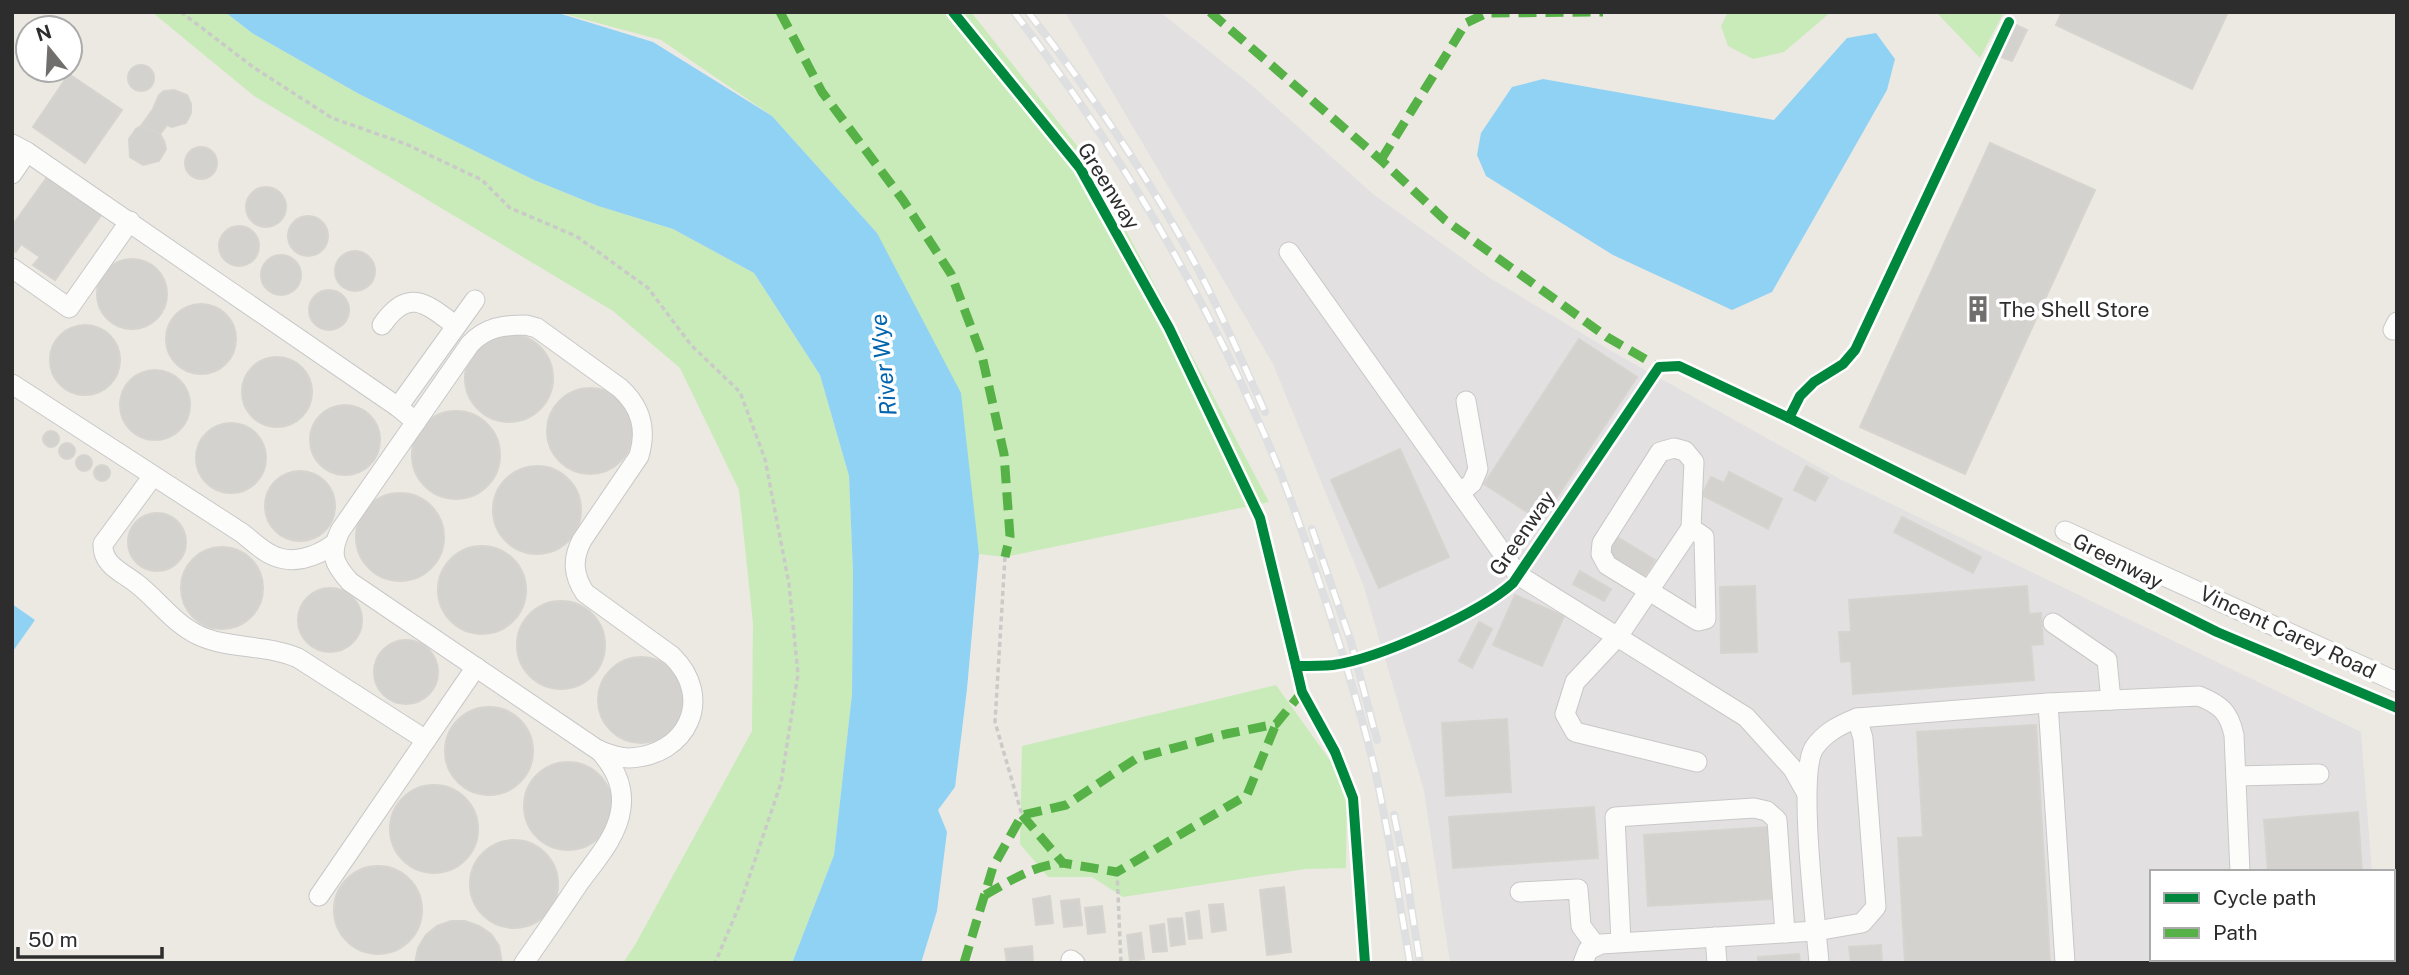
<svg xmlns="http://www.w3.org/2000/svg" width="2409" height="975" viewBox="0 0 2409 975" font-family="'Public Sans',sans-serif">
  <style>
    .industrial { fill: #e3e0e2; fill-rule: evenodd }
    .green { fill: #c9ebb9 }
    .water { fill: #90d2f4 }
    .building { fill: #d4d2ce; stroke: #d7d4cf; stroke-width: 2 }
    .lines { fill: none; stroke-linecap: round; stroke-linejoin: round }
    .minor-casing { stroke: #c9c8c8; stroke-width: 21 }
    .path { stroke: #cacac9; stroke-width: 3.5; stroke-dasharray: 5 3.5; stroke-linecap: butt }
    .minor { stroke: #fcfcfb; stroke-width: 19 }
    .rail-casing { stroke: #dedfe0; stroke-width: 8 }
    .rail { stroke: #fff; stroke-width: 5; stroke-dasharray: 16; stroke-linecap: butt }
    .quiet { stroke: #56b246; stroke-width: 9; stroke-dasharray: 18 9; stroke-linecap: butt }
    .cycleway-casing { stroke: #fff; stroke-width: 15 }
    .cycleway { stroke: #00873e; stroke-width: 10 }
    .labels { text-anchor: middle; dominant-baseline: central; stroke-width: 7; stroke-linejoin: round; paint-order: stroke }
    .street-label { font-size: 21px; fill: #2d2d2d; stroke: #fff }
    .poi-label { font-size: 21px; fill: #2d2d2d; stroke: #fff; text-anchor: start }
    .water-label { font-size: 23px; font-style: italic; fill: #0064af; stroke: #fff }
  </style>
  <rect width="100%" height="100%" fill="#ece9e3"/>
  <path class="industrial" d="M 1065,12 L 1160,12 L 1249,83 L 1373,194 L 1490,278 L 1613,352 L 1840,479 L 2361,732 L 2372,872 L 2362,872 L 2357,812 L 2264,820 L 2268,872 L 2152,872 L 2152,959 L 2275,959 L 2275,963 L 1450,963 L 1424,791 L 1363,584 L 1273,364 ZM 1579,339 L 1637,377 L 1541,521 L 1484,484 ZM 1400,449 L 1448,557 L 1331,480 ZM 2027,586 L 2029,614 L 2041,613 L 2043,644 L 2031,645 L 2034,680 L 1853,693 L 1851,661 L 1841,662 L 1839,633 L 1851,632 L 1849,600 ZM 1594,807 L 1598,858 L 1453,868 ZM 1767,827 L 1648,906 L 1644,835 Z"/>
  <g class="green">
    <path d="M 152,12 L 225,12 L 252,33 L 359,94 L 534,180 L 598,206 L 673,229 L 754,273 L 820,375 L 849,476 L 853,573 L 852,694 L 834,855 L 792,963 L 623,963 L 635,945 L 752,731 L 753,623 L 739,490 L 680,368 L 613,311 L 254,96 Z"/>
    <path d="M 557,12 L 971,12 L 1090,162 L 1269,502 L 1005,557 L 979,554 L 970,486 L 877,233 L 772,116 L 661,40 Z"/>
    <path d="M 1728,12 L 1831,12 L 1784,52 L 1753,59 L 1728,46 L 1721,26 Z"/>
    <path d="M 1936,12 L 2004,12 L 1980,58 Z"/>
    <path d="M 1276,685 L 1347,784 L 1346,868 L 1305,869 L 1123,897 L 1092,877 L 1048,877 L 1020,844 L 1022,746 Z"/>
  </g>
  <g class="water">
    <path d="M 225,12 L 555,12 L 653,42 L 772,116 L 877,233 L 961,393 L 979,554 L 967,689 L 955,787 L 938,810 L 947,832 L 937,911 L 921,963 L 792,963 L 834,855 L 852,694 L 853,573 L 849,476 L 820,375 L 754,273 L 673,229 L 598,206 L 534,180 L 359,94 L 252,33 Z"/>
    <path d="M 1876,33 L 1895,59 L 1887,90 L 1772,292 L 1732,310 L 1613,255 L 1486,176 L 1477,155 L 1481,133 L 1512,87 L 1543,79 L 1774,120 L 1847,38 Z"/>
    <path d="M 12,604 L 35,620 L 13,651 L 12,650 Z"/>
  </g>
  <g class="building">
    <path d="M 2062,12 L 2228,12 L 2192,89 L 2056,25 Z"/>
    <path d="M 2016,25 L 2027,30 L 2012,61 L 2001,57 Z"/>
    <circle cx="141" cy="78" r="13"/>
    <path d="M 69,74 L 122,110 L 85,163 L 33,127 Z"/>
    <path d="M 174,90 L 187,95 L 191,104 L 191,113 L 186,123 L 172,127 L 167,125 L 160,134 L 141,126 L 153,109 L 159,95 L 164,91 Z"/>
    <path d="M 141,126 L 160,134 L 164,141 L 166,149 L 159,161 L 143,165 L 130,157 L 129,139 L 136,129 Z"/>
    <path d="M 1990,143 L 2095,190 L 1965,474 L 1860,427 Z"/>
    <circle cx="201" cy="163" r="16"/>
    <path d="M 48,176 L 102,214 L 55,280 L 33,265 L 40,257 L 21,244 L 16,252 L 12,250 L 12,226 Z"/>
    <circle cx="266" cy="207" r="20"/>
    <circle cx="308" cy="236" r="20"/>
    <circle cx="239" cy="246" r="20"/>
    <circle cx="355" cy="271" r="20"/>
    <circle cx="281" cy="275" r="20"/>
    <circle cx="132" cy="294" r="35"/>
    <circle cx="329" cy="310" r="20"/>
    <circle cx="201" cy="339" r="35"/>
    <circle cx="85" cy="360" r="35"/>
    <circle cx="509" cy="378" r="44"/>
    <path d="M 1579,339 L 1637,377 L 1541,521 L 1484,484 Z"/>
    <circle cx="277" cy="392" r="35"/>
    <circle cx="155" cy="405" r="35"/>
    <circle cx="590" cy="431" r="43"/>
    <circle cx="345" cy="440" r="35"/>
    <circle cx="456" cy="455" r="44"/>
    <circle cx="231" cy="458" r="35"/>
    <circle cx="51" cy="439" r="8"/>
    <circle cx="67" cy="451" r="8"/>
    <path d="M 1400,449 L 1449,557 L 1379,588 L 1331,480 Z"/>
    <circle cx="84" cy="463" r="8"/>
    <circle cx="102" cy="473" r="8"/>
    <path d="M 1806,466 L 1828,478 L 1815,501 L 1794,490 Z"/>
    <circle cx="537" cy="510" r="44"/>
    <circle cx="300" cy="506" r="35"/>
    <path d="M 1729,472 L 1782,499 L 1768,529 L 1702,495 L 1711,477 L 1724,483 Z"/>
    <circle cx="400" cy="537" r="44"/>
    <circle cx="157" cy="542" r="29"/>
    <path d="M 1902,517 L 1981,557 L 1973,573 L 1894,532 Z"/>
    <path d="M 1614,535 L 1655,560 L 1645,576 L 1604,551 Z"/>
    <circle cx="482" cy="590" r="44"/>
    <circle cx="222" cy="588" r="41"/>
    <path d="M 1580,571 L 1611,589 L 1604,601 L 1573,584 Z"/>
    <path d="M 1755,586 L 1757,652 L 1721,653 L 1720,587 Z"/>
    <path d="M 2027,586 L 2029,614 L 2041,613 L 2043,644 L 2031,645 L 2034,680 L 1853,694 L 1851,661 L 1841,662 L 1839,632 L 1851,632 L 1849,600 Z"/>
    <circle cx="330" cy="620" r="32"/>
    <path d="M 1515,595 L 1564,616 L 1542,666 L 1493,645 Z"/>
    <circle cx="561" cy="645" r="44"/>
    <path d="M 1479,622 L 1492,629 L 1472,668 L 1459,661 Z"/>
    <circle cx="406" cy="672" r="32"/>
    <circle cx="641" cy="700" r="43"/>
    <circle cx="489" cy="751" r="44"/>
    <path d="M 1507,719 L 1511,792 L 1446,796 L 1442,723 Z"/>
    <path d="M 2036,725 L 2050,963 L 1905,963 L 1898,838 L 1923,837 L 1917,732 Z"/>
    <circle cx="568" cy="806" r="44"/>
    <circle cx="434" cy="829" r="44"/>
    <path d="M 1594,807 L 1598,858 L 1453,868 L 1449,817 Z"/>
    <path d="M 2358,812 L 2362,872 L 2268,872 L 2264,820 Z"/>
    <path d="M 1768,827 L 1772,899 L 1648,906 L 1644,835 Z"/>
    <circle cx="514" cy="884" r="44"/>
    <circle cx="378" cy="910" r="44"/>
    <path d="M 1284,887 L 1291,952 L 1267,955 L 1260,890 Z"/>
    <path d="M 1050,896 L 1053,923 L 1036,925 L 1033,899 Z"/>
    <path d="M 1079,899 L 1082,925 L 1064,927 L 1061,901 Z"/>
    <path d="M 1223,904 L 1226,930 L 1212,932 L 1209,905 Z"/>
    <path d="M 1102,906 L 1105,932 L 1088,934 L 1085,908 Z"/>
    <path d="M 1199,911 L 1202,938 L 1189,939 L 1186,913 Z"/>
    <path d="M 1182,918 L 1185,944 L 1171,946 L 1168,919 Z"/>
    <path d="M 451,921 L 465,921 L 479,926 L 491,934 L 499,946 L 502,963 L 415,963 L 418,948 L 426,935 L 437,926 Z"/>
    <path d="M 1164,924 L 1167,951 L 1153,952 L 1150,926 Z"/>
    <path d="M 1141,933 L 1144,959 L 1130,961 L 1127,935 Z"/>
    <path d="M 1881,945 L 1882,963 L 1851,963 L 1849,947 Z"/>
    <path d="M 1032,946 L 1033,963 L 1007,963 L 1005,949 Z"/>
    <path d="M 1799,954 L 1800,963 L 1758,963 L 1758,957 Z"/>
    <path d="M 2275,959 L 2369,959 L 2370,963 L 2275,963 Z"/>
  </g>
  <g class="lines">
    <defs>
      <g id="minor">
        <path d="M 12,144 L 27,152 L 398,407 L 416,422"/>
        <path d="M 12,174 L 27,152"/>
        <path d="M 1289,252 L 1518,575 L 1746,717 L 1793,769 L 1806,792"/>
        <path d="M 12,268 L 69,308 L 130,221"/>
        <path d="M 382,325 C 408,287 426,303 456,326"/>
        <path d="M 526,325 L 537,328 L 620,388 C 641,407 647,429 639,456 L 582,540 C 572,559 573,575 585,593 L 672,656 C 715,698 687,756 629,758 C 618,758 608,754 598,750 L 350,582 C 334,564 329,555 340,531 L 470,344 C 486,327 503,325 526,325 Z"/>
        <path d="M 2393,330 L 2397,322"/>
        <path d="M 12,384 L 242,533 C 251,540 260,549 270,554 C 291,566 316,557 334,544"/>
        <path d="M 398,407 L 475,300"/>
        <path d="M 1674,448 L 1685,451 L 1694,462 L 1691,528 L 1704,537 L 1706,619 L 1698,621 L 1607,565 L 1601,554 L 1602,543 L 1660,452 Z"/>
        <path d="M 153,476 L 103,544 C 102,565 122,572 136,583 C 157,599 173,623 198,635 C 227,649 265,644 298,658 L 426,740"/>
        <path d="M 1460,493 L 1472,483 L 1478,469 L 1466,401"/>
        <path d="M 1691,528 L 1619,635 L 1575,682 L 1565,714 L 1575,732 L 1697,762"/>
        <path d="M 2065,531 L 2397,682"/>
        <path d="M 2053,623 L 2107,660 L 2111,700"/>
        <path d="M 2048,703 L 2065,963"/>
        <path d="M 2236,776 L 2319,774"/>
        <path d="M 1520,892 L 1578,889 L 1581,926 L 1596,946"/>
        <path d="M 319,896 L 476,667"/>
        <path d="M 1715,937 L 1717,963"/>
        <path d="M 1621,942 L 1615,817 L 1754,808 L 1767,811 L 1777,820 L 1785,933"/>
        <path d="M 2244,959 L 2244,963"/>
        <path d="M 1071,960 L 1075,963"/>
        <path d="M 524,963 C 543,936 561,910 579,883 C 595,861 618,836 621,808 C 624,785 614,767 599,750"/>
        <path d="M 1583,963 L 1588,950 L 1601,944 L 1816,931 L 1862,923 L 1876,907 L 1863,738 L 1857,718"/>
        <path d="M 1819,963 C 1816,923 1797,776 1814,748 C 1825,732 1840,725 1857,718 L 2048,703 L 2199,696 C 2221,705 2229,712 2234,735 L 2240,872"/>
      </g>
    </defs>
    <use href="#minor" class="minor-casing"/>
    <g class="path">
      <path d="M 181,12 L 253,67 L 332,118 L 406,144 L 482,180 L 510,208 L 576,236 L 648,288 L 691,345 L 740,392 L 765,459 L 789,584 L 798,674 L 781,783 L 740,904 L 715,963"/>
      <path d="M 1005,557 L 995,722 L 1022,815"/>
      <path d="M 1117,872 L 1121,963"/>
    </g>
    <use href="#minor" class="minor"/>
    <defs>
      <g id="rail">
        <path d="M 1014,12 C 1113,142 1197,280 1262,429 C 1288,487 1308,548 1328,608 C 1345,661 1362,716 1375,770 C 1389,834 1399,899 1410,963"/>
        <path d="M 1028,12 C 1091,93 1151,180 1199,271 C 1223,317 1244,365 1265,412"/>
        <path d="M 1312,529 L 1351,642 L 1377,740"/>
        <path d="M 1394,815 L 1406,873 L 1420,963"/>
      </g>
    </defs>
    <use href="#rail" class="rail-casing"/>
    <use href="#rail" class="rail"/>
    <g class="quiet">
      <path d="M 780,12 L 822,92 L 903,200 L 951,274 L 982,356 L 1004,454 L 1010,536 L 1005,557"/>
      <path d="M 1210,12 L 1381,160 L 1445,220 L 1607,337 L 1659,367"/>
      <path d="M 1381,160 L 1466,23 L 1487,13 L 1603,12"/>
      <path d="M 1022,815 L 1063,863 L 1117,872 L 1247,795 L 1276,724"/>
      <path d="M 985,895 C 1010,881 1034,865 1063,863"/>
      <path d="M 964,963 L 993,867 L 1022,815 L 1066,805 L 1137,758 L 1226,734 L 1276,724 L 1302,692"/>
    </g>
    <defs>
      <g id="cycleway">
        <path d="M 953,12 L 1080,168 L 1169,328 L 1260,518 L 1296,666 C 1308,666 1321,666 1333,665 C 1378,659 1480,613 1513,583 L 1659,367 L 1679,366 L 1789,418 L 2217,632 L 2397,708"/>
        <path d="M 1789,418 L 1800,396 L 1814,382 L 1843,364 L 1855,350 L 2009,22"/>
        <path d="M 1296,666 L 1302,692 L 1335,752 L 1353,798 L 1365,963"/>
      </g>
    </defs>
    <use href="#cycleway" class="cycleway-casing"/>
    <use href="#cycleway" class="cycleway"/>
  </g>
  <defs>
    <symbol id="building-bare" viewBox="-9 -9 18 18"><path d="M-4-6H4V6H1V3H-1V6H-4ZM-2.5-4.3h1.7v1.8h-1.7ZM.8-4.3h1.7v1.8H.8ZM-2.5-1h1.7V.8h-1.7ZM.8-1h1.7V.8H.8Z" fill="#706f6d" stroke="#fff" stroke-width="2.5" paint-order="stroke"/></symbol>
  </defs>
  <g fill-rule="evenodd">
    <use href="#building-bare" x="1959" y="290" width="38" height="38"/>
  </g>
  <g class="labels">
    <g class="street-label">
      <text transform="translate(1109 186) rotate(58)">Greenway</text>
      <text transform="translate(1522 533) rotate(-55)">Greenway</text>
      <text transform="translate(2118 561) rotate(27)">Greenway</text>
      <text transform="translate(2288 632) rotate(25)">Vincent Carey Road</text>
    </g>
    <g class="poi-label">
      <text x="1999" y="309">The Shell Store</text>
    </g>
    <g class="water-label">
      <text transform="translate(883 365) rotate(-96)">River Wye</text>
    </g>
  </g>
  <rect width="2409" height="975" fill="none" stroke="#2d2d2d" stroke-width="28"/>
  <rect x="2150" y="870" width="245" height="91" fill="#ffffff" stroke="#ababab" stroke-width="2"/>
  <rect x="2164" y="893" width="35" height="10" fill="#00873e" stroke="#ababab" stroke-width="2"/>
  <text x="2213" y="905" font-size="21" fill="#2d2d2d">Cycle path</text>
  <rect x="2164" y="928" width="35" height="10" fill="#56b246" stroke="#ababab" stroke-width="2"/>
  <text x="2213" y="940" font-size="21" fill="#2d2d2d">Path</text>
  <g transform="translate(49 49) rotate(342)"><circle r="33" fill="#ffffff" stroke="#ababab" stroke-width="2"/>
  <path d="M0-5L12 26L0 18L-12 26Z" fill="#706f6d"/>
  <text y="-10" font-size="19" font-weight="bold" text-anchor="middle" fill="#2d2d2d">N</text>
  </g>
  <path d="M18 947v10h144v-10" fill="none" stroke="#2d2d2d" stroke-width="3.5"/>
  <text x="28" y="947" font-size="21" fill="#2d2d2d" stroke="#ffffff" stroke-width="5" paint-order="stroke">50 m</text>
</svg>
